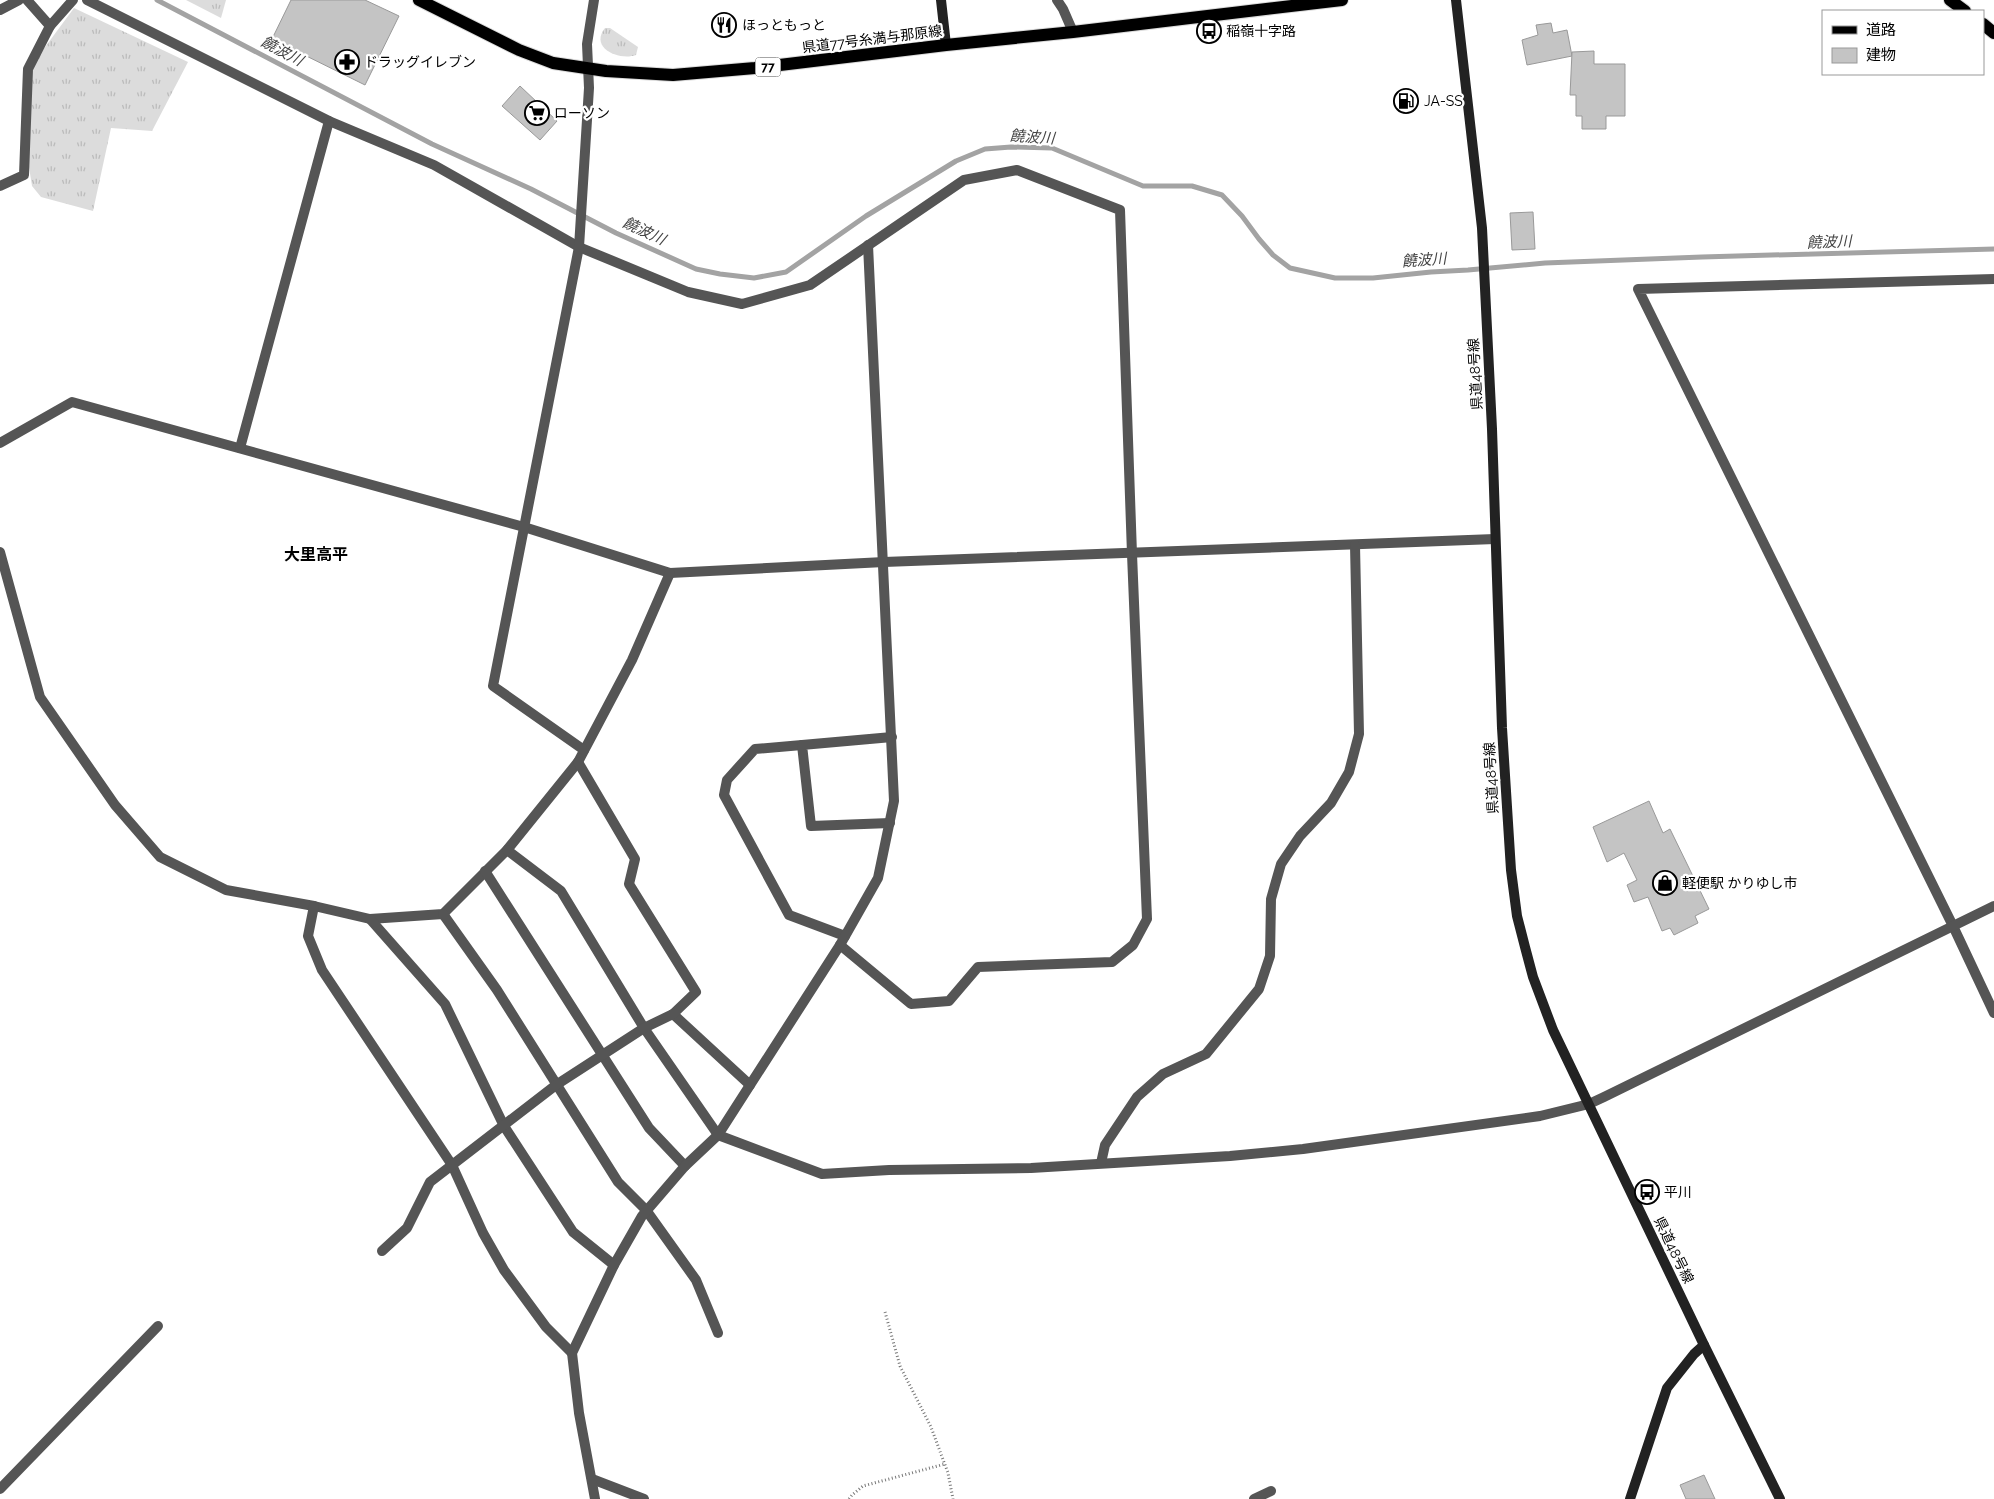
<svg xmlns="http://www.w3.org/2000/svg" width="1994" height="1499" viewBox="0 0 1994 1499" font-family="Raleway,'Noto Sans JP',sans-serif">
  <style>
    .grass { fill: url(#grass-tufts) }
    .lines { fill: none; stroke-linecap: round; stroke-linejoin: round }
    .stream { stroke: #a3a3a3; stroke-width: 5 }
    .building { fill: #c4c4c4; stroke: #999 }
    .primary-casing { stroke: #dbdbdb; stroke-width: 14 }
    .path { stroke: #777; stroke-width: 3; stroke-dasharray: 1 2.5; stroke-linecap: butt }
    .street { stroke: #555; stroke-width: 10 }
    .secondary { stroke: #222; stroke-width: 10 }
    .primary { stroke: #000; stroke-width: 12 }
    .labels { text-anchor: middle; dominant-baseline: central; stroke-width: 4.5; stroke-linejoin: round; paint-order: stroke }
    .shield { fill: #fff; stroke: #4c4c4c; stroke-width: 1 }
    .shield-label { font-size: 12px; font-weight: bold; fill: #000 }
    .poi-label { font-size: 14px; fill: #000; stroke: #fff; text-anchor: start }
    .street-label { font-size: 14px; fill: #000; stroke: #fff }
    .water-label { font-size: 15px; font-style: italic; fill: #444; stroke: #fff }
    .quarter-label { font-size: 16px; font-weight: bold; fill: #000; stroke: #fff }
  </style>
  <defs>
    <pattern id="grass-tufts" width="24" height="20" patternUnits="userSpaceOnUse" patternTransform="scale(1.25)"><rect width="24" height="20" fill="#dcdcdc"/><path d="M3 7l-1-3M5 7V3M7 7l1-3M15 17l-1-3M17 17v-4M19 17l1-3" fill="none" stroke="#bbb"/></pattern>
  </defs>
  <rect width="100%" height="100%" fill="#fff"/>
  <g class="grass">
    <path d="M 186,0 L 226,0 L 221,18 Z"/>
    <path d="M 74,8 L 188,62 L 152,131 L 111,128 L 93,211 L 41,197 L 32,186 L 27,155 L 31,66 Z"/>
    <path d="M 605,28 L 610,28 L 638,47 L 636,55 C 619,61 589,48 605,28 Z"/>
  </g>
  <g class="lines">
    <path class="stream" d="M 157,0 L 432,144 L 531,189 L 616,233 L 696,269 L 720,274 L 754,278 L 786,272 L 866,216 L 956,161 L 985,149 L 1011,147 L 1052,148 L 1143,186 L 1192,186 L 1222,195 L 1242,216 L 1259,239 L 1273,255 L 1290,268 L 1335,278 L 1373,278 L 1431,272 L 1468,270 L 1545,263 L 1702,257 L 1994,249"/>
  </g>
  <g class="building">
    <path d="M 291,0 L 365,0 L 399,16 L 365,85 L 272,39 Z"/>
    <path d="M 1551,23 L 1553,33 L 1567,30 L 1572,56 L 1527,65 L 1522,40 L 1538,35 L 1536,25 Z"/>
    <path d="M 1594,51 L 1594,64 L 1625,64 L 1625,116 L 1606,116 L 1606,129 L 1582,129 L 1582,116 L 1576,116 L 1576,95 L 1570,95 L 1572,52 Z"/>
    <path d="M 520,86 L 557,121 L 540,140 L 502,106 Z"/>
    <path d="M 1533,212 L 1535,249 L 1512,250 L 1510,213 Z"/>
    <path d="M 1649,801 L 1663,833 L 1670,829 L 1709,909 L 1695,916 L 1698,923 L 1674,935 L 1670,928 L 1662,931 L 1648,897 L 1634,902 L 1627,885 L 1637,880 L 1624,853 L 1607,862 L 1593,827 Z"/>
    <path d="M 1704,1475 L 1715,1499 L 1686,1499 L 1680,1485 Z"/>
  </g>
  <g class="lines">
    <defs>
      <g id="primary">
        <path d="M 419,0 L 519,50 L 553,63 L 606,71 L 673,75 L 755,68 L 946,45 L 1073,32 L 1342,0"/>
        <path d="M 1950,0 L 1965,11"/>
        <path d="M 1983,24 L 1994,33"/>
      </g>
    </defs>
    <use href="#primary" class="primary-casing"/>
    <g class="path">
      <path d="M 885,1312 L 900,1366 L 931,1427 L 948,1473 L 953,1499"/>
      <path d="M 849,1499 L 852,1495 L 863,1486 L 945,1464"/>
    </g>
    <g class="street">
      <path d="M 27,0 L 50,26 L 73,0"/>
      <path d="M 87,0 L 329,121 L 434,165 L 579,247 L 688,292 L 742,304 L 810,285 L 964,180 L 1017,170 L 1120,210 L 1132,554 L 1147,919 L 1133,945 L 1112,962 L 978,967 L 949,1001 L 911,1004 L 840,945"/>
      <path d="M 1057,0 L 1063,9 L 1073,32"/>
      <path d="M 0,10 L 19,0"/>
      <path d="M 0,186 L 24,175 L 28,69 L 50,26"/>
      <path d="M 1994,279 L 1638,289 L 1953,926 L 1994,1013"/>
      <path d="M 0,443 L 72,402 L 524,527 L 670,573 L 884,562 L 1495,539"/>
      <path d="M 240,448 L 329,121"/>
      <path d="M 0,552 L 40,697 L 115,805 L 160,857 L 226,890 L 314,906 L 370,919 L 443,914 L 507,850 L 578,762 L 632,660 L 670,573"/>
      <path d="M 802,745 L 755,749 L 727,780 L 724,795 L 789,915 L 845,936"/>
      <path d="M 584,750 L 493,686 L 579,247 L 589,88 L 587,44 L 594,0"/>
      <path d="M 890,823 L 811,826 L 802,745 L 892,737"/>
      <path d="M 507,850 L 561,891 L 644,1028 L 718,1135 L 822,1174 L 889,1170 L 1031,1168 L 1230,1156 L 1303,1149 L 1540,1116 L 1589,1104 L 1604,1097 L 1994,906"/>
      <path d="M 485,871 L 649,1128 L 685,1166"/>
      <path d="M 314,906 L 308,936 L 322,970 L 452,1165 L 483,1233 L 504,1270 L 546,1327 L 572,1353"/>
      <path d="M 443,914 L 497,990 L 618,1182 L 646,1210 L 696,1280 L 718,1333"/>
      <path d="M 370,919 L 445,1004 L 504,1126 L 573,1232 L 614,1265"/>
      <path d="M 673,1014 L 750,1085"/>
      <path d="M 1101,1163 L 1105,1145 L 1137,1097 L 1163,1074 L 1206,1054 L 1259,989 L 1270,956 L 1271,899 L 1281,864 L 1300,836 L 1331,803 L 1349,772 L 1359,734 L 1355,545"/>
      <path d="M 382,1251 L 407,1228 L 430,1182 L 556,1085 L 644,1028 L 673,1014 L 696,992 L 629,884 L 635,859 L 578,762"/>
      <path d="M 592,1479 L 644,1499"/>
      <path d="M 0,1489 L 158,1326"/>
      <path d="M 595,1499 L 579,1413 L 572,1353 L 614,1265 L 642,1216 L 685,1166 L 718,1135 L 840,945 L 878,878 L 894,801 L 868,245"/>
      <path d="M 1254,1499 L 1271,1491"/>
    </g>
    <g class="secondary">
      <path d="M 941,0 L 946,45"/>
      <path d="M 1456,0 L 1482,228 L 1492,429 L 1502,728 L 1511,870 L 1517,916 L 1525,947 L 1533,977 L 1553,1030 L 1704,1345 L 1780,1499"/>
      <path d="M 1630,1499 L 1667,1388 L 1694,1354 L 1704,1345"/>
    </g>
    <use href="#primary" class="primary"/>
  </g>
  <defs>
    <symbol id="restaurant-ring" viewBox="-11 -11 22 22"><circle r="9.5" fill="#fff" stroke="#000" stroke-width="1.5"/><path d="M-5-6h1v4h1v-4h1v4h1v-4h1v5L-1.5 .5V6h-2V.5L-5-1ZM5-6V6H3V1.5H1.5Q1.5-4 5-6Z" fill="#000"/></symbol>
    <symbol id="bus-ring" viewBox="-11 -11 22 22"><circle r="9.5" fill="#fff" stroke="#000" stroke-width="1.5"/><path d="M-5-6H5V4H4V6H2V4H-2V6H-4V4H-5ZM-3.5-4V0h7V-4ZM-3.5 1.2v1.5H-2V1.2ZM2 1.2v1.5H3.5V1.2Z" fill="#000"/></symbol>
    <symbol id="pharmacy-ring" viewBox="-11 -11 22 22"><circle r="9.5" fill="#fff" stroke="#000" stroke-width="1.5"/><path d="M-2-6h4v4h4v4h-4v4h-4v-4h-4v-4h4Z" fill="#000"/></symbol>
    <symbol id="fuel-ring" viewBox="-11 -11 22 22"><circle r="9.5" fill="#fff" stroke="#000" stroke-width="1.5"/><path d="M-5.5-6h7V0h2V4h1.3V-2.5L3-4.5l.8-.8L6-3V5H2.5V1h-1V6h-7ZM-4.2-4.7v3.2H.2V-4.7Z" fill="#000"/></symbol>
    <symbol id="supermarket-ring" viewBox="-11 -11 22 22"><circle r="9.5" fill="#fff" stroke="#000" stroke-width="1.5"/><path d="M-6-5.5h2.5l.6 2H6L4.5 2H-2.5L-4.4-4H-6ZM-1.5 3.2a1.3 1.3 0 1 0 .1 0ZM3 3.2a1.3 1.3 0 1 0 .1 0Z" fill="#000"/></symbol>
    <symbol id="shop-ring" viewBox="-11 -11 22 22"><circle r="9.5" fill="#fff" stroke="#000" stroke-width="1.5"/><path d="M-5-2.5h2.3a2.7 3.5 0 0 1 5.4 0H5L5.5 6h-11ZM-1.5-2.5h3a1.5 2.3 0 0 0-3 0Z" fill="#000"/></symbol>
  </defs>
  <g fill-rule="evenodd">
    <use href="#restaurant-ring" x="710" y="11" width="28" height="28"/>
    <use href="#bus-ring" x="1195" y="17" width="28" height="28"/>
    <use href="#pharmacy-ring" x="333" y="48" width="28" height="28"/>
    <use href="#fuel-ring" x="1392" y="87" width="28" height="28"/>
    <use href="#supermarket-ring" x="523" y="99" width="28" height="28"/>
    <use href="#shop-ring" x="1651" y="869" width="28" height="28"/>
    <use href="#bus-ring" x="1633" y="1178" width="28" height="28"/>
  </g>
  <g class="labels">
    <rect class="shield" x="755.5" y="57.5" width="25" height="19" rx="4"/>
    <g class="shield-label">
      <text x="768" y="67">77</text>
    </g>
    <g class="poi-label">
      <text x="742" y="25">ほっともっと</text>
      <text x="1226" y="31">稲嶺十字路</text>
      <text x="364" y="62">ドラッグイレブン</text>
      <text x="1424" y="101">JA-SS</text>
      <text x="554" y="113">ローソン</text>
      <text x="1682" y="883">軽便駅 かりゆし市</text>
      <text x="1664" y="1192">平川</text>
    </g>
    <g class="street-label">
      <text transform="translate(872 39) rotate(-7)">県道77号糸満与那原線</text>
      <text transform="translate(1475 374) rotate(-93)">県道48号線</text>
      <text transform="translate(1491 778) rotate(-93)">県道48号線</text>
      <text transform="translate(1674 1250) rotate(64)">県道48号線</text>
    </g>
    <g class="water-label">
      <text transform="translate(282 51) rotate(28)">饒波川</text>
      <text transform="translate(1032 137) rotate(4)">饒波川</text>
      <text transform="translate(644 231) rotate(25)">饒波川</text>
      <text transform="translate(1829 242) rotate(-2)">饒波川</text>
      <text transform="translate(1424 260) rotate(-4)">饒波川</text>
    </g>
    <g class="quarter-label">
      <text x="316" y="554">大里高平</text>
    </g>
  </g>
  <rect x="1822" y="10" width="162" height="65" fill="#ffffff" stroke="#999999"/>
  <rect x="1832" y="26" width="25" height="8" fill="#000000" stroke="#999999"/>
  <text x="1866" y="35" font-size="15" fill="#000000">道路</text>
  <rect x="1832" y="48" width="25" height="15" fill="#c4c4c4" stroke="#999999"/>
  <text x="1866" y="60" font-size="15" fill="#000000">建物</text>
</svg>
